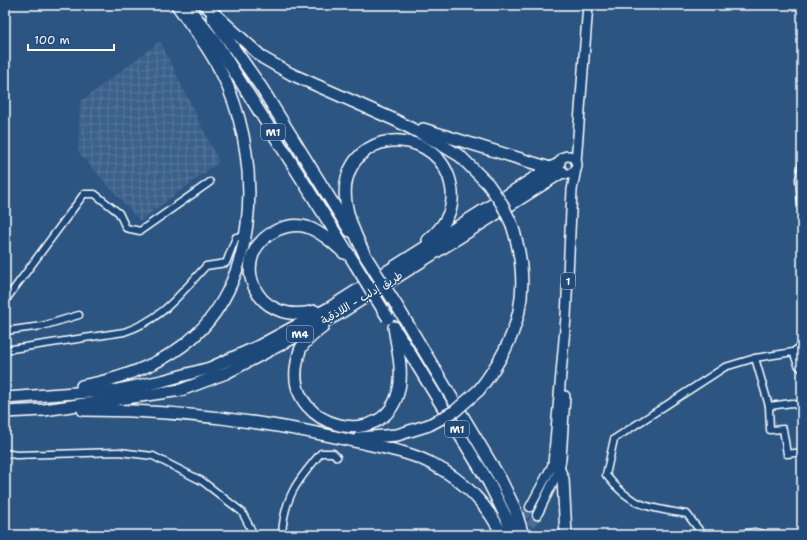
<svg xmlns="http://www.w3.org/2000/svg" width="807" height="540" viewBox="0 0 807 540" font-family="'Shantell Sans','Playpen Sans Arabic',sans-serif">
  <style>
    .industrial { fill: url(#industrial-grid) }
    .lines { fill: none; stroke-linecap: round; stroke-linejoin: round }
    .secondary-tunnel { stroke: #4c6e95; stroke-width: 8; stroke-dasharray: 8 4; stroke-linecap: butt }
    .street-casing { stroke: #fff; stroke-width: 9 }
    .secondary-casing { stroke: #fff; stroke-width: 11 }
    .primary-casing { stroke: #fff; stroke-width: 12 }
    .highway-casing { stroke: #fff; stroke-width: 14 }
    .street { stroke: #1f4a7a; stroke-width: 6 }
    .secondary { stroke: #1f4a7a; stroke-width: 8 }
    .primary { stroke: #1f4a7a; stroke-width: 9 }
    .highway { stroke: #1f4a7a; stroke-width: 11 }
    .highway-bridge-casing { stroke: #fff; stroke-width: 14; stroke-linecap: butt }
    .highway-bridge { stroke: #1f4a7a; stroke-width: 11 }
    .labels { text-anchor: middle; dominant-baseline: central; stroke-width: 3; stroke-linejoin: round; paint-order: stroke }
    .shield { fill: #1f4a7a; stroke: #bcc9d7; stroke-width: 1 }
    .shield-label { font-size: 10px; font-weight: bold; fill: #fff }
    .street-label { font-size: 11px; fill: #fff; stroke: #1f4a7a }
  </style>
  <defs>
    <pattern id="industrial-grid" width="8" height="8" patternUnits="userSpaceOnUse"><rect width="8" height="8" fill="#3b618b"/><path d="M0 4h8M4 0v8" fill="none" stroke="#58799c"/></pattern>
  </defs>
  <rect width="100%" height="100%" fill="#2c5582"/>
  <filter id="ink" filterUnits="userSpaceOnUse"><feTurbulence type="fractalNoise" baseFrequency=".025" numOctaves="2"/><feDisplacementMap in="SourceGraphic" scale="8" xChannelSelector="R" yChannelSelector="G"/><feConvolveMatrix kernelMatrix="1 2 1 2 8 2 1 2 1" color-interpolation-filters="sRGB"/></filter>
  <g filter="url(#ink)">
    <path class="industrial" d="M 160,41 L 219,162 L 140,221 L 78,152 L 80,102 Z"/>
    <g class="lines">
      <g class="secondary-tunnel">
        <path d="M 518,527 L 530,507"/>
        <path d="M 523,535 L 537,515"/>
      </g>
      <defs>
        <g id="street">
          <path d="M 802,164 L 799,179 L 802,214"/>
          <path d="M 5,301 L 84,194 L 95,194 L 119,213 L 126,228 L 140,231 L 210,182"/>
          <path d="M 5,331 L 42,326 L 79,315"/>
          <path d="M 5,350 L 124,332 C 163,319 179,295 206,266 L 226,263 L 236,237 L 245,237"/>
          <path d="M 793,352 L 798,365 L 802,369"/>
          <path d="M 755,358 L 769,406 L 770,430 L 783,429 L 787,454 L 802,452"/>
          <path d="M 769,406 L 792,403 L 802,408"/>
          <path d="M 5,453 L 16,455 L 119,452 L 153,456 L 202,481 L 242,512 L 254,535"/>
          <path d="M 282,535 C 284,497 297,481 321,453 L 333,453 L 337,457"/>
          <path d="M 703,535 L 687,514 C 650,508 631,507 606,475 L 614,439 L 725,367 L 755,358 L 793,352 L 802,345"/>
          <path d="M 729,535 L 755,532 L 767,535"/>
        </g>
        <g id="secondary">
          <path d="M 530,507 L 553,464"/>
          <path d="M 537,515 L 559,470"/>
        </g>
        <g id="primary">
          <circle cx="568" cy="165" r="9"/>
          <path d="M 576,162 L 588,5"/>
          <path d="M 559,470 L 553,464 L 566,317 L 572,190 L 576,169"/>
          <path d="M 559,470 L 561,459 L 565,396"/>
        </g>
        <g id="highway">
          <path d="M 186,5 L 215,41 L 355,264"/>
          <path d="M 205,5 L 263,58 L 291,74 L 395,120 L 435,141 L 460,156 L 488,184"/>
          <path d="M 212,17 L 261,87 L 350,231"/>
          <path d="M 423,129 L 550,168"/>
          <path d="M 366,257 C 355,235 340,204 347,178 C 362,125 440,130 451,185 C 456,208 445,226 428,240"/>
          <path d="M 315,311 C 253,328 226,254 277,230 C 286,226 297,224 307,227 C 321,232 333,243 344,253"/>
          <path d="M 400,311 L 501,480 L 515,509 L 523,535"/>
          <path d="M 323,327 C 315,333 306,340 301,348 C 298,354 297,362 296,369 C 290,428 382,451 398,393 C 404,372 397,348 394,327"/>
          <path d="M 397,332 L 489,483 L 507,519 L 512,535"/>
          <path d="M 82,386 C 119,379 155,367 185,344 C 259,287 262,167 228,87 C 216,57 195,31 177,5"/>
          <path d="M 479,390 C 520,337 533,290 512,225"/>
          <path d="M 5,398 L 118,390 L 162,381 L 210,368 L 257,347 L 331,307 L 550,168 L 559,164"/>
          <path d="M 83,410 C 176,410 268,421 358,442 C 384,448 411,452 434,465 C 463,480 488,505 502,535"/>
          <path d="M 5,412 L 44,410 L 181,390 L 226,373 L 337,315 L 562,172"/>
          <path d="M 359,438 L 397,435 L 429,425"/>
          <path d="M 559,470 L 563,479 L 566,535"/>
        </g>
      </defs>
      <use href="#street" class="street-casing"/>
      <use href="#secondary" class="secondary-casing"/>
      <use href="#primary" class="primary-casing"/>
      <use href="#highway" class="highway-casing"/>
      <use href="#street" class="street"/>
      <use href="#secondary" class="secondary"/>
      <use href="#primary" class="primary"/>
      <use href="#highway" class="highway"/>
      <defs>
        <g id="highway-bridge">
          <path d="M 488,184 L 502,204 L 512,225"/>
          <path d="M 366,257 L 400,311"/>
          <path d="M 355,264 L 388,318"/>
          <path d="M 429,425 L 455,411 L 479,390"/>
        </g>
      </defs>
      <use href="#highway-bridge" class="highway-bridge-casing"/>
      <use href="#highway-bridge" class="highway-bridge"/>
    </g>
  </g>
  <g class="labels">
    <g class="shield">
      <rect x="261" y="124" width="24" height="16" rx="3"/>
      <rect x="561" y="273" width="14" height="16" rx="3"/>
      <rect x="287" y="326" width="26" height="16" rx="3"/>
      <rect x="445" y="421" width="24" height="16" rx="3"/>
    </g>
    <g class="shield-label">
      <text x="273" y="132">M1</text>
      <text x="568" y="281">1</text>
      <text x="300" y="334">M4</text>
      <text x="457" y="429">M1</text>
    </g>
    <g class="street-label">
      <text transform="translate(362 298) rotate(-31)">طريق إدلب - اللاذقية</text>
    </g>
  </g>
  <rect width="807" height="540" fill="none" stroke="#1f4a7a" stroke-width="20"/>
  <rect x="10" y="10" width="787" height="520" fill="none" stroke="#fff" stroke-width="1.5" filter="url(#ink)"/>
  <path d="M28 44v6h86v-6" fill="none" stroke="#ffffff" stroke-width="2"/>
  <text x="34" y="44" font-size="12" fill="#ffffff" stroke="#1f4a7a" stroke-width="3" paint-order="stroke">100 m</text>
</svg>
